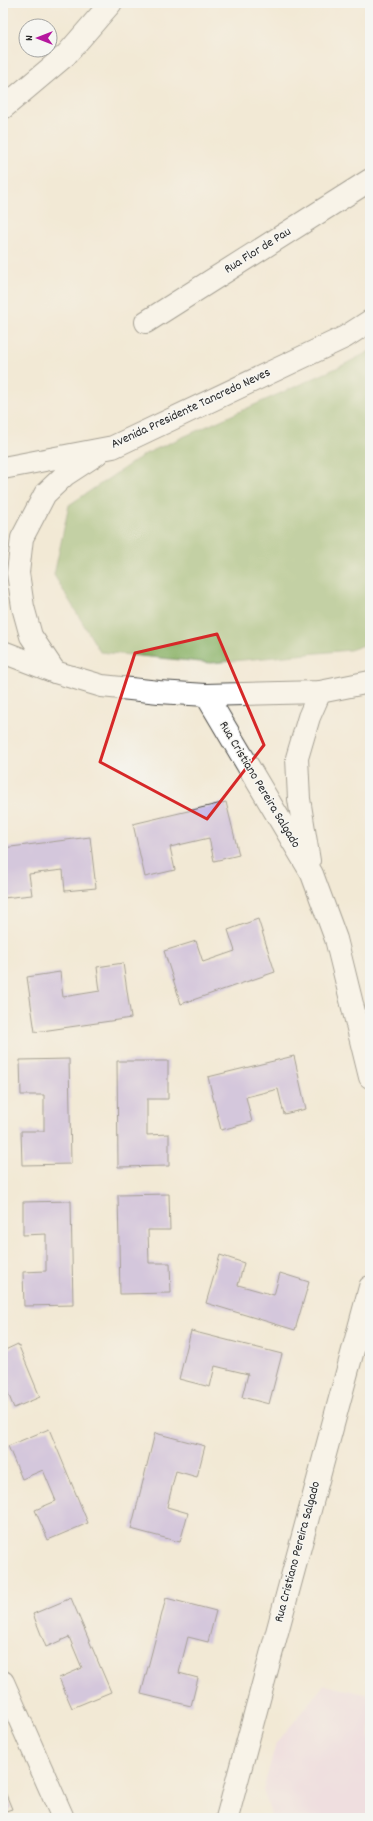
<svg xmlns="http://www.w3.org/2000/svg" width="373" height="1821" viewBox="0 0 373 1821" font-family="Dekko,sans-serif">
  <style>
    .built { fill: #ebd1eb }
    .forest { fill: #8bb268; stroke: #5b6e4a }
    .building { fill: #b09de4 }
    .lines { fill: none; stroke-linecap: round; stroke-linejoin: round }
    .street-casing { stroke: #494844; stroke-width: 24 }
    .primary-casing { stroke: #494844; stroke-width: 24 }
    .street { stroke: #fff; stroke-width: 22 }
    .primary { stroke: #fff; stroke-width: 22 }
    .marked { fill: none; stroke: #d62828; stroke-width: 3; stroke-linejoin: round }
    .labels { text-anchor: middle; dominant-baseline: central; stroke-width: 3; stroke-linejoin: round; paint-order: stroke }
    .street-label { font-size: 13px; fill: #2b2b2b; stroke: #f6f6f2 }
  </style>
  <rect width="100%" height="100%" fill="#f6f6f2"/>
  <filter id="ink" filterUnits="userSpaceOnUse"><feTurbulence type="fractalNoise" baseFrequency=".025" numOctaves="2"/><feDisplacementMap in="SourceGraphic" scale="8" xChannelSelector="R" yChannelSelector="G"/><feConvolveMatrix kernelMatrix="1 2 1 2 8 2 1 2 1" color-interpolation-filters="sRGB"/></filter>
  <filter id="wash" filterUnits="userSpaceOnUse"><feTurbulence type="fractalNoise" baseFrequency=".012" numOctaves="4" result="noise"/><feDisplacementMap in="SourceGraphic" scale="16" xChannelSelector="R" yChannelSelector="G"/><feGaussianBlur stdDeviation="0.9" result="paint"/><feColorMatrix in="noise" values="0 0 0 0 0 0 0 0 0 0 0 0 0 0 0 0 0 1.4 0 .05"/><feComposite in="paint" operator="in"/></filter>
  <g filter="url(#wash)">
    <rect width="100%" height="100%" fill="#f2e9d5"/>
    <path class="built" d="M 324,1685 L 370,1695 L 370,1818 L 272,1818 L 263,1790 L 276,1744 Z"/>
    <path class="forest" d="M 370,351 L 370,643 L 350,650 L 211,663 L 100,652 L 54,575 L 69,505 L 145,454 L 341,366 Z"/>
    <g id="blocks">
      <g class="building">
        <path d="M 226,802 L 239,855 L 214,861 L 209,838 L 170,847 L 175,870 L 145,877 L 133,824 Z"/>
        <path d="M 90,837 L 96,888 L 65,891 L 63,870 L 29,874 L 32,895 L 3,898 L 3,848 Z"/>
        <path d="M 258,919 L 275,972 L 181,1004 L 164,951 L 196,941 L 203,962 L 235,951 L 228,930 Z"/>
        <path d="M 123,963 L 131,1018 L 35,1032 L 27,977 L 60,972 L 63,997 L 100,991 L 97,967 Z"/>
        <path d="M 294,1056 L 306,1109 L 284,1114 L 278,1089 L 246,1097 L 252,1122 L 221,1130 L 208,1077 Z"/>
        <path d="M 69,1059 L 71,1164 L 22,1165 L 21,1131 L 44,1131 L 44,1095 L 21,1095 L 20,1060 Z"/>
        <path d="M 117,1061 L 168,1061 L 168,1099 L 147,1099 L 147,1135 L 169,1134 L 169,1166 L 118,1167 Z"/>
        <path d="M 169,1194 L 170,1230 L 148,1230 L 149,1263 L 170,1263 L 171,1293 L 120,1294 L 118,1195 Z"/>
        <path d="M 71,1201 L 73,1305 L 24,1306 L 23,1272 L 46,1271 L 46,1234 L 23,1235 L 23,1202 Z"/>
        <path d="M 220,1255 L 244,1263 L 238,1285 L 274,1295 L 280,1273 L 309,1282 L 295,1330 L 206,1303 Z"/>
        <path d="M 191,1331 L 282,1354 L 269,1404 L 242,1397 L 248,1374 L 215,1366 L 210,1387 L 179,1379 Z"/>
        <path d="M 18,1344 L 40,1397 L 14,1408 L 5,1386 L 3,1387 L 3,1351 Z"/>
        <path d="M 49,1429 L 88,1523 L 48,1540 L 35,1510 L 56,1501 L 43,1470 L 22,1479 L 8,1446 Z"/>
        <path d="M 155,1433 L 205,1446 L 197,1477 L 176,1471 L 167,1507 L 188,1513 L 180,1542 L 131,1529 Z"/>
        <path d="M 71,1598 L 111,1692 L 72,1708 L 59,1678 L 82,1668 L 69,1637 L 46,1647 L 33,1614 Z"/>
        <path d="M 166,1598 L 216,1611 L 208,1642 L 188,1637 L 179,1673 L 198,1678 L 191,1706 L 141,1694 Z"/>
        <path d="M 3,1787 L 12,1809 L 3,1812 Z"/>
      </g>
    </g>
  </g>
  <g filter="url(#ink)">
    <use href="#blocks" fill-opacity="0" stroke="#494844" stroke-width="1"/>
    <g class="lines">
      <defs>
        <g id="street">
          <path d="M 3,108 L 66,55 L 111,3"/>
          <path d="M 146,322 L 370,180"/>
          <path d="M 206,695 L 312,874 L 336,939 L 370,1077"/>
          <path d="M 309,861 L 299,799 L 297,758 L 309,717 L 320,692"/>
          <path d="M 3,1682 L 63,1818"/>
          <path d="M 227,1818 L 370,1287"/>
        </g>
        <g id="primary">
          <path d="M 3,468 L 113,447 L 345,337 L 370,321"/>
          <path d="M 3,652 L 55,672 L 102,686 L 159,692 L 206,695 L 320,692 L 370,682"/>
          <path d="M 55,672 L 31,636 L 23,607 L 18,573 L 22,538 L 45,494 L 65,475 L 97,454"/>
        </g>
      </defs>
      <use href="#street" class="street-casing"/>
      <use href="#primary" class="primary-casing"/>
      <use href="#street" class="street"/>
      <use href="#primary" class="primary"/>
    </g>
  </g>
  <path d="M0 0H373V1821H0ZM 217,634 L 264,745 L 207,819 L 100,762 L 135,653 Z" fill="#f2e9d5" fill-opacity=".55" fill-rule="evenodd"/>
  <path class="marked" d="M 217,634 L 264,745 L 207,819 L 100,762 L 135,653 Z"/>
  <g class="labels">
    <g class="street-label">
      <text transform="translate(258 251) rotate(-32)">Rua Flor de Pau</text>
      <text transform="translate(191 409) rotate(-25)">Avenida Presidente Tancredo Neves</text>
      <text transform="translate(259 785) rotate(59)">Rua Cristiano Pereira Salgado</text>
      <text transform="translate(298 1552) rotate(-75)">Rua Cristiano Pereira Salgado</text>
    </g>
  </g>
  <rect width="373" height="1821" fill="none" stroke="#f6f6f2" stroke-width="16"/>
  <g transform="translate(38 38) rotate(270)"><circle r="19" fill="#f6f6f2" stroke="#a5a5a2"/>
  <path d="M0-3L7 15L0 10L-7 15Z" fill="#b5179e"/>
  <text y="-6" font-size="11" font-weight="bold" text-anchor="middle" fill="#2b2b2b">N</text>
  </g>
</svg>
